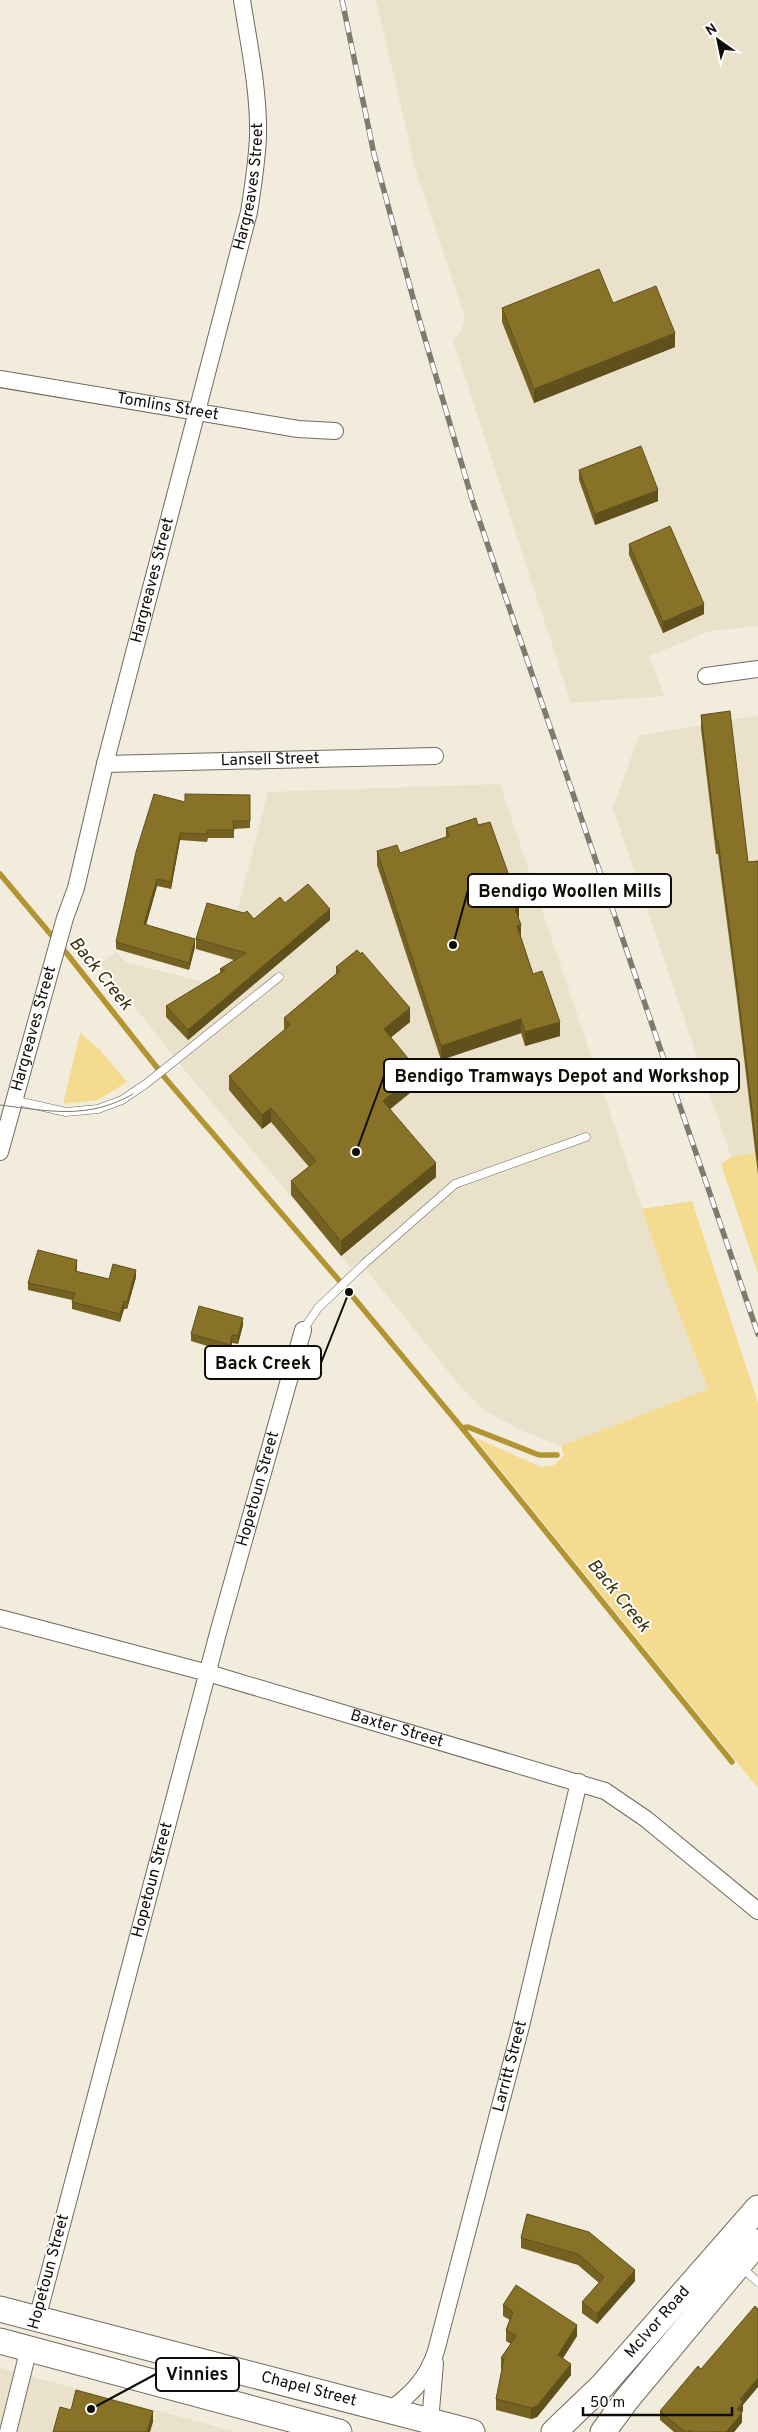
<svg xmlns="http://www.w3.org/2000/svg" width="758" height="2432" viewBox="0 0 758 2432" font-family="Overpass,sans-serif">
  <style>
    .built { fill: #e9e1ca }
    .green { fill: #f4db8f }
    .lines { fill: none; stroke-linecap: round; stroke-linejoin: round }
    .stream { stroke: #b29431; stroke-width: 5.5 }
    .lane-casing { stroke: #706b5d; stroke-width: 9 }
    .street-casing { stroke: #706b5d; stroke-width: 18 }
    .primary-casing { stroke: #706b5d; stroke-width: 27 }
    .lane { stroke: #fff; stroke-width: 8 }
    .street { stroke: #fff; stroke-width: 16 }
    .primary { stroke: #fff; stroke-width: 25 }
    .tram { stroke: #7d7a6f; stroke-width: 1 }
    .rail-casing { stroke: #7d7a6f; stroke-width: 5.5 }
    .rail { stroke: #fff; stroke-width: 4; stroke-dasharray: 11; stroke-linecap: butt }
    .wall { fill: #756222 }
    .shaded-wall { fill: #5f501c }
    .building { fill: #887228; stroke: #5f501c }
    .labels { text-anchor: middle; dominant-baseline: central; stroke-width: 4; stroke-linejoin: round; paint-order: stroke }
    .street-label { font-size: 16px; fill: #0f0d08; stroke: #fff }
    .water-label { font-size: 18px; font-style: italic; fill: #3a2e03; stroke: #fff }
    .leader { fill: none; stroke: #0f0d08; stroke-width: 2 }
    .callout-dot { fill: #0f0d08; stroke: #fff; stroke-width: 2 }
    .callout { fill: #fff; stroke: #0f0d08; stroke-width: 2 }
    .callout-label { font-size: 18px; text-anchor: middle; font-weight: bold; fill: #0f0d08 }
  </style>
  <rect width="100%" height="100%" fill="#f1ecdc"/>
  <g class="built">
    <path d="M 376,0 L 758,0 L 758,626 L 710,631 L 649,656 L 664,696 L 571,703 L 453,340 L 461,331 L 465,317 L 416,171 Z"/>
    <path d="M 758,715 L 758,1175 L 755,1153 L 731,1157 L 613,808 L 639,736 Z"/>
    <path d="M 500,784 L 664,1274 L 708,1389 L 561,1446 L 525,1432 L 485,1411 L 460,1386 L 359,1261 L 351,1268 L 183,1068 L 100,963 L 116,952 L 126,962 L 204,982 L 222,971 L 268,792 Z"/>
    <path d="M 0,2368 L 236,2432 L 0,2432 Z"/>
  </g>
  <g class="green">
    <path d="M 80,1033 L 100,1050 L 127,1082 L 98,1100 L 63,1104 Z"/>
    <path d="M 755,1153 L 758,1175 L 758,1273 L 721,1164 L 731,1157 Z"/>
    <path d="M 692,1201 L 758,1403 L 758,1788 L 474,1437 L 541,1467 L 554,1465 L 564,1455 L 561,1446 L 708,1389 L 664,1274 L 642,1209 Z"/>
  </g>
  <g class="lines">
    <g class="stream">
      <path d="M 0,874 L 68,955 L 166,1079 L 349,1292 L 462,1428 L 732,1762"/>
      <path d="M 462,1428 L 468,1427 L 539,1455 L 557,1455"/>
    </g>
    <defs>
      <g id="lane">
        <path d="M 13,1100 L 66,1112 L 98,1109 L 122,1100 L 147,1083 L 279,977"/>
        <path d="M 303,1330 L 318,1308 L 365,1263 L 455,1184 L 586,1137"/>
        <path d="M 741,2267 L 758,2282"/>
      </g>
      <g id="street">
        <path id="s1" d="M 0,379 L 298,429 L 335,431"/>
        <path d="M 706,676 L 758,669"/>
        <path id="s2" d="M 105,764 L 435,756"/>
        <path id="s3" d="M 0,1152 L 65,918 L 76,888 L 105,764 L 249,212 C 253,187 257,162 258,136 C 259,91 249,45 242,0"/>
        <path id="s4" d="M 0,1618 L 208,1673 L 605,1791 L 646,1819 L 758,1911"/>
        <path id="s5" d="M 37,2319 L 218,1633 L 303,1330"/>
        <path id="s6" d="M 387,2412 C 411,2395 427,2379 436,2351 L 521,2026 L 579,1782"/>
        <path d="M 430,2422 L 435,2363"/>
        <path d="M 8,2432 L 29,2348"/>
      </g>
      <g id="primary">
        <path id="s7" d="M 0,2309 L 472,2432"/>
        <path d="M 0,2341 L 339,2432"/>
        <path id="s8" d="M 554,2432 L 603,2385 L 758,2208"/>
        <path d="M 603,2432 L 627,2399 L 758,2242"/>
      </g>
    </defs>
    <use href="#lane" class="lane-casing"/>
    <use href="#street" class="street-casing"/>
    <use href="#primary" class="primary-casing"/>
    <use href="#lane" class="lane"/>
    <use href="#street" class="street"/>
    <use href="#primary" class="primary"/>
    <path class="tram" d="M 0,1105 C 49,1111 88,1120 133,1094"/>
    <defs>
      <path id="rail" d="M 342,0 L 374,154 L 415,305 L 472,499 L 758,1334"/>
    </defs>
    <use href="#rail" class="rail-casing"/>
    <use href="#rail" class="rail"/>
  </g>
  <g class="wall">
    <path d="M 613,303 L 675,347 L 534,403 L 502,322 L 502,308 Z"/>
    <path d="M 579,470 L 658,501 L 595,525 L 579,480 Z"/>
    <path d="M 629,544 L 704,614 L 663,633 L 629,555 Z"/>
    <path d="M 701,715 L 748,862 L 758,861 L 758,1175 L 737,999 L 718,854 L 716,854 L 701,729 Z"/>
    <path d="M 250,795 L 250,828 L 234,829 L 234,838 L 208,838 L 207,842 L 180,840 L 171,889 L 157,886 L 146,925 L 195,947 L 189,970 L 116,949 L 116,942 L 185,802 Z"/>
    <path d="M 478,825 L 519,918 L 518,918 L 521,937 L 533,974 L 560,1036 L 525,1046 L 521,1033 L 441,1060 L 377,865 L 377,851 L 400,853 L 446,837 L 446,828 Z"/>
    <path d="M 285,903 L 330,920 L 188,1040 L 166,1017 L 166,1006 L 220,973 L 220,969 L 234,960 L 196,949 L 196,939 L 254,919 Z"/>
    <path d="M 336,967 L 410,1022 L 391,1037 L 416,1088 L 390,1109 L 436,1177 L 341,1256 L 291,1195 L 291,1181 L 309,1167 L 271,1122 L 262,1129 L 229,1090 L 229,1076 L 284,1030 L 284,1018 L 336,974 Z"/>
    <path d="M 77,1268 L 76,1271 L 109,1279 L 136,1277 L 127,1309 L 124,1309 L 120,1322 L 72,1309 L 72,1300 L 28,1290 L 28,1283 Z"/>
    <path d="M 243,1325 L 238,1344 L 232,1343 L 230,1353 L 191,1341 L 191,1334 Z"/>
    <path d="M 527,2214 L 635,2281 L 597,2324 L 582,2313 L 582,2302 L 599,2283 L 578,2265 L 521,2248 L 521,2238 Z"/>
    <path d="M 503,2305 L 577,2336 L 563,2358 L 571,2375 L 537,2417 L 531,2419 L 496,2410 L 496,2399 L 502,2369 L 501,2369 L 501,2358 L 511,2344 L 506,2341 L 506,2330 L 510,2320 L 503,2316 Z"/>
    <path d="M 743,2405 L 743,2411 L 741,2413 L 742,2422 L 734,2432 L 674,2432 L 660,2420 L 660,2411 Z"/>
  </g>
  <g class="shaded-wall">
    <path d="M 675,333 L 675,347 L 534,403 L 534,389 Z"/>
    <path d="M 658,490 L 658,501 L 595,525 L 595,514 Z"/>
    <path d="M 704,604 L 704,614 L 663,633 L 663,622 Z"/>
    <path d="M 180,833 L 180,840 L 171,889 L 171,882 Z"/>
    <path d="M 157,879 L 157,886 L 144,932 L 144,924 Z"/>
    <path d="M 519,904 L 519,918 L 514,920 L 514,906 Z"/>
    <path d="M 330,909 L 330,920 L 188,1040 L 188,1030 Z"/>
    <path d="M 521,925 L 521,939 L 517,926 Z"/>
    <path d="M 195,939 L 195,947 L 189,970 L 189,963 Z"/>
    <path d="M 410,1008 L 410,1022 L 384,1043 L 384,1029 Z"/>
    <path d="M 521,1019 L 521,1033 L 441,1060 L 441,1046 Z"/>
    <path d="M 560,1022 L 560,1036 L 525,1046 L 525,1032 Z"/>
    <path d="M 416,1074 L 416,1088 L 383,1115 L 383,1101 Z"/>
    <path d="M 271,1108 L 271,1122 L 262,1129 L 262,1115 Z"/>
    <path d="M 436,1163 L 436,1177 L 341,1256 L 341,1241 Z"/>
    <path d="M 77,1260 L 77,1268 L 75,1278 L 75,1271 Z"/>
    <path d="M 136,1270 L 136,1277 L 127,1309 L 127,1302 Z"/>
    <path d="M 124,1301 L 124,1309 L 120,1322 L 120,1314 Z"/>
    <path d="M 243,1318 L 243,1325 L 238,1344 L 238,1336 Z"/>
    <path d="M 232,1335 L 232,1343 L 230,1353 L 230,1345 Z"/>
    <path d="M 635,2270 L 635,2281 L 597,2324 L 597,2314 Z"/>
    <path d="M 577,2325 L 577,2336 L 558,2366 L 558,2355 Z"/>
    <path d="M 571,2364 L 571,2375 L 537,2417 L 531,2419 L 531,2408 Z"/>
    <path d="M 758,2378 L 758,2387 L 743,2405 L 743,2411 L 737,2419 L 737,2409 L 740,2399 Z"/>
    <path d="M 153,2411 L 153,2422 L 150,2432 L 147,2432 Z"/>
    <path d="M 742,2413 L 742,2422 L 734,2432 L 726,2432 Z"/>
  </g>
  <g class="building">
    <path d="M 599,269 L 613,303 L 656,286 L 675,333 L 534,389 L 502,308 Z"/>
    <path d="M 641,446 L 658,490 L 595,514 L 579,470 Z"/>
    <path d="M 670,526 L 704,604 L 663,622 L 629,544 Z"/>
    <path d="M 730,711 L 748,862 L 758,861 L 758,1161 L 737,985 L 718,840 L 716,840 L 701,715 Z"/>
    <path d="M 154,794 L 185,802 L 185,794 L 250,795 L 250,821 L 233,821 L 234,830 L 208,830 L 207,834 L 180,833 L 171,882 L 157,879 L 144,924 L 195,939 L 189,963 L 116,942 L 136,852 Z"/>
    <path d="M 476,818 L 478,825 L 490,822 L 519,904 L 514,906 L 521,925 L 517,926 L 533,974 L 542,971 L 560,1022 L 525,1032 L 521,1019 L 441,1046 L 377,851 L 397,845 L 400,853 L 449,836 L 446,828 Z"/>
    <path d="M 308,884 L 330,909 L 188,1030 L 166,1006 L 225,970 L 220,969 L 246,953 L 196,939 L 207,903 L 244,913 L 247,911 L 254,919 L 280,897 L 285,903 Z"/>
    <path d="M 357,950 L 361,954 L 362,952 L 410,1008 L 384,1029 L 416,1068 L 416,1074 L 383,1101 L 436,1163 L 341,1241 L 291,1181 L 316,1161 L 271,1108 L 262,1115 L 229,1076 L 290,1025 L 284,1018 L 340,971 L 336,967 Z"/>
    <path d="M 38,1250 L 77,1260 L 75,1271 L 109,1279 L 113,1264 L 136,1270 L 127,1302 L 124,1301 L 120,1314 L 72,1302 L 75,1293 L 28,1283 Z"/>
    <path d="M 199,1306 L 243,1318 L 238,1336 L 232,1335 L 230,1345 L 191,1334 Z"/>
    <path d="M 527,2214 L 589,2232 L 635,2270 L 597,2314 L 582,2302 L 604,2277 L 578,2254 L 521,2238 Z"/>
    <path d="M 516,2285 L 577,2325 L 558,2355 L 571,2364 L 537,2406 L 531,2408 L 496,2399 L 504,2359 L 501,2358 L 516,2336 L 506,2330 L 513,2312 L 503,2305 Z"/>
    <path d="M 755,2306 L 758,2309 L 758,2378 L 740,2399 L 743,2402 L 737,2409 L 742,2413 L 726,2432 L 717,2432 L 716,2431 L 715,2432 L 692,2432 L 689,2430 L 688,2432 L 685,2432 L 660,2411 L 698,2366 L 701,2369 Z"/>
    <path d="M 76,2390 L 153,2411 L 147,2432 L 53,2432 L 60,2407 L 71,2410 Z"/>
  </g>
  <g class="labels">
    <g class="street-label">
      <text stroke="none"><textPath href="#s3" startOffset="998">Hargreaves Street</textPath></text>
      <text stroke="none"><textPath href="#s1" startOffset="170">Tomlins Street</textPath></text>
      <text stroke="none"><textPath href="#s3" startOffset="592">Hargreaves Street</textPath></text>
      <text stroke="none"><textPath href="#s2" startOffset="165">Lansell Street</textPath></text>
      <text stroke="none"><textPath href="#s3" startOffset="128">Hargreaves Street</textPath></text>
      <text stroke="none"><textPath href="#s5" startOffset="859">Hopetoun Street</textPath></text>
      <text stroke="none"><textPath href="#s4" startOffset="412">Baxter Street</textPath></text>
      <text stroke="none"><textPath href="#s5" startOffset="454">Hopetoun Street</textPath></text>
      <text stroke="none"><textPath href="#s6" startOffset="374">Larritt Street</textPath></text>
      <text transform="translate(49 2272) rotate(-75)">Hopetoun Street</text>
      <text stroke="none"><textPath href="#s8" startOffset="151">McIvor Road</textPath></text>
      <text stroke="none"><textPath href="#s7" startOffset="319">Chapel Street</textPath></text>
    </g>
    <g class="water-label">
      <text transform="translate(100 974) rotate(51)">Back Creek</text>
      <text transform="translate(618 1596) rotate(51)">Back Creek</text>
    </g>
  </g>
  <path class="leader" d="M453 945L468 890M356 1152L384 1076M349 1292L321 1363M91 2409L156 2374"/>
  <g class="callout-dot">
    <circle cx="453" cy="945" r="5"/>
    <circle cx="356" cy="1152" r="5"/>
    <circle cx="349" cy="1292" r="5"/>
    <circle cx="91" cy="2409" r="5"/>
  </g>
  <g class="callout">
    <rect x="468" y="874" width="203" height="33" rx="5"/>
    <rect x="384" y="1059" width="355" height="33" rx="5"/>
    <rect x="205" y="1346" width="116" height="33" rx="5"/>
    <rect x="156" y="2358" width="83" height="33" rx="5"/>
  </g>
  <g class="callout-label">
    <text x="570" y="897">Bendigo Woollen Mills</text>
    <text x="562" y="1082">Bendigo Tramways Depot and Workshop</text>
    <text x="263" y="1369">Back Creek</text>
    <text x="197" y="2380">Vinnies</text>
  </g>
  <g transform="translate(718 40) rotate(327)" stroke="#ffffff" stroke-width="4" paint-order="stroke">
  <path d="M0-4L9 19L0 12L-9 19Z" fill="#0f0d08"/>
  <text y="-8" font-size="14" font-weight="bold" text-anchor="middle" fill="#0f0d08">N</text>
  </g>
  <path d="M583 2407v8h149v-8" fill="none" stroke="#0f0d08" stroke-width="2.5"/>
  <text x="590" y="2407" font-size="15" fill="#0f0d08" stroke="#ffffff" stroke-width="4" paint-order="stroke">50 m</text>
</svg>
